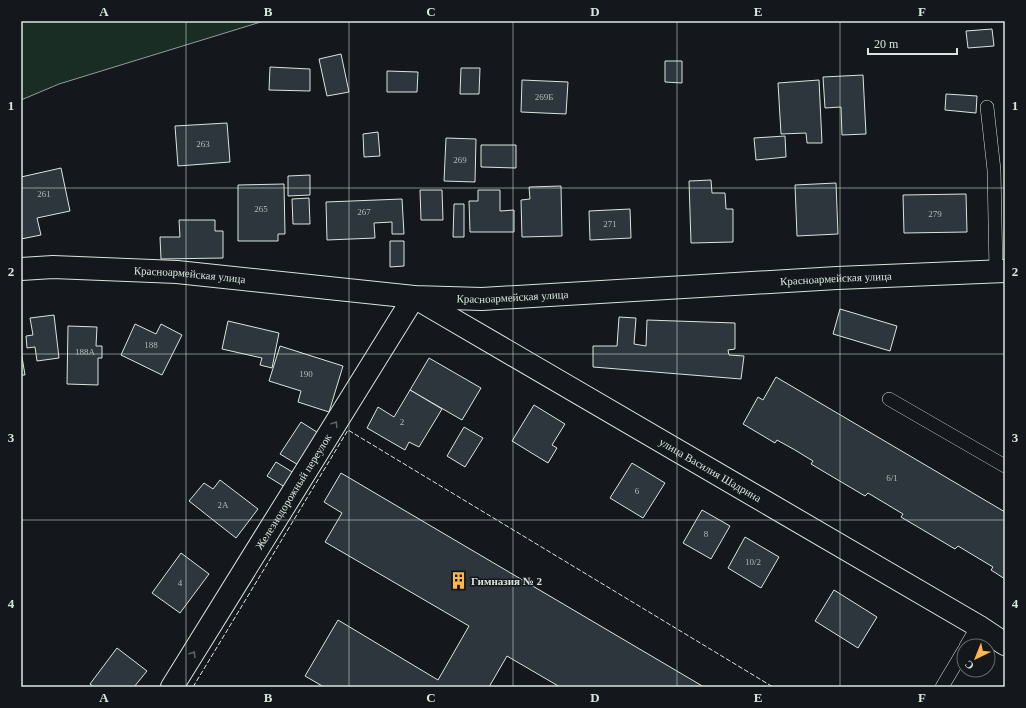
<svg xmlns="http://www.w3.org/2000/svg" width="1026" height="708" viewBox="0 0 1026 708" font-family="Georgia,serif">
  <style>
    .green { fill: #1a2d24; stroke: #939e99 }
    .building { fill: #2c363c; stroke: #d8e6dc }
    .lines { fill: none; stroke-linecap: round; stroke-linejoin: round }
    .lane-casing { stroke: #d8e6dc; stroke-width: 14 }
    .street-casing { stroke: #d8e6dc; stroke-width: 24 }
    .lane { stroke: #14181c; stroke-width: 13 }
    .street { stroke: #14181c; stroke-width: 22 }
    .fence { stroke: #d8e6dc; stroke-width: 1; stroke-dasharray: 5 2; stroke-linecap: butt }
    .oneway { stroke: #59605f }
    .grid { fill: none; stroke: #d8e6dc; stroke-width: 1; stroke-opacity: 0.55 }
    .labels { text-anchor: middle; dominant-baseline: central; stroke-width: 3; stroke-linejoin: round; paint-order: stroke }
    .number-label { font-size: 9px; fill: #adbab4 }
    .street-label { font-size: 11px; fill: #d8e6dc; stroke: #14181c }
    .poi-label { font-size: 11px; font-weight: bold; fill: #d8e6dc; stroke: #14181c; text-anchor: start }
    .neatline { fill: none; stroke: #d8e6dc; stroke-width: 1.5 }
    .grid-label { font-size: 13px; text-anchor: middle; font-weight: bold; fill: #d8e6dc }
  </style>
  <rect width="100%" height="100%" fill="#14181c"/>
  <path class="green" d="M 21,21 L 264,21 L 59,84 L 21,100 Z"/>
  <g class="building">
    <path d="M 992,29 L 994,46 L 968,48 L 966,31 Z"/>
    <path d="M 341,54 L 349,92 L 327,96 L 319,59 Z"/>
    <path d="M 665,61 L 682,61 L 682,83 L 665,82 Z"/>
    <path d="M 270,67 L 310,69 L 310,91 L 269,90 Z"/>
    <path d="M 461,68 L 480,68 L 479,94 L 460,94 Z"/>
    <path d="M 387,71 L 418,72 L 417,92 L 387,92 Z"/>
    <path d="M 863,75 L 866,134 L 842,135 L 841,107 L 825,108 L 823,77 Z"/>
    <path d="M 522,80 L 568,82 L 566,114 L 521,112 Z"/>
    <path d="M 819,80 L 822,143 L 807,143 L 806,133 L 781,134 L 778,83 Z"/>
    <path d="M 946,94 L 977,96 L 976,113 L 945,110 Z"/>
    <path d="M 227,123 L 230,162 L 178,166 L 175,126 Z"/>
    <path d="M 378,132 L 380,156 L 364,157 L 363,134 Z"/>
    <path d="M 785,136 L 786,157 L 756,160 L 754,138 Z"/>
    <path d="M 446,138 L 476,139 L 475,182 L 444,181 Z"/>
    <path d="M 481,145 L 516,145 L 516,168 L 481,167 Z"/>
    <path d="M 61,168 L 70,211 L 37,218 L 41,235 L 21,239 L 21,177 Z"/>
    <path d="M 310,175 L 310,195 L 288,196 L 288,176 Z"/>
    <path d="M 711,180 L 712,193 L 725,193 L 726,209 L 733,209 L 733,242 L 691,243 L 689,181 Z"/>
    <path d="M 836,183 L 838,234 L 797,236 L 795,185 Z"/>
    <path d="M 284,184 L 285,234 L 278,234 L 278,241 L 238,241 L 238,185 Z"/>
    <path d="M 561,186 L 562,236 L 522,237 L 521,200 L 530,199 L 529,187 Z"/>
    <path d="M 420,190 L 442,190 L 443,220 L 421,220 Z"/>
    <path d="M 478,190 L 500,190 L 500,211 L 514,210 L 514,232 L 470,232 L 469,201 L 478,201 Z"/>
    <path d="M 966,194 L 967,232 L 904,233 L 903,195 Z"/>
    <path d="M 309,198 L 310,224 L 293,224 L 292,199 Z"/>
    <path d="M 402,199 L 404,234 L 392,234 L 392,222 L 374,223 L 375,238 L 327,240 L 326,202 Z"/>
    <path d="M 454,204 L 464,204 L 464,237 L 453,237 Z"/>
    <path d="M 630,209 L 631,238 L 590,240 L 589,211 Z"/>
    <path d="M 179,220 L 215,220 L 215,231 L 223,231 L 223,258 L 161,259 L 160,237 L 180,237 Z"/>
    <path d="M 390,241 L 404,241 L 404,266 L 390,267 Z"/>
    <path d="M 840,309 L 897,326 L 890,351 L 833,334 Z"/>
    <path d="M 54,315 L 59,358 L 37,361 L 35,347 L 27,348 L 26,336 L 33,335 L 30,318 Z"/>
    <path d="M 619,317 L 636,318 L 634,344 L 646,346 L 647,320 L 735,323 L 735,349 L 728,350 L 729,355 L 744,356 L 741,379 L 593,367 L 593,346 L 617,346 Z"/>
    <path d="M 228,321 L 279,333 L 272,368 L 260,365 L 262,358 L 222,349 Z"/>
    <path d="M 135,324 L 156,334 L 161,324 L 182,335 L 162,375 L 121,355 Z"/>
    <path d="M 68,326 L 97,327 L 96,346 L 102,346 L 102,358 L 98,358 L 98,385 L 67,384 Z"/>
    <path d="M 280,346 L 343,366 L 329,412 L 298,402 L 301,391 L 269,381 Z"/>
    <path d="M 21,351 L 25,375 L 21,375 Z"/>
    <path d="M 429,358 L 481,388 L 462,420 L 410,390 Z"/>
    <path d="M 776,377 L 1005,512 L 1005,579 L 991,570 L 993,567 L 958,546 L 955,549 L 901,517 L 903,514 L 868,493 L 865,496 L 811,464 L 813,461 L 795,450 L 777,440 L 775,443 L 743,424 L 758,397 L 763,400 Z"/>
    <path d="M 410,390 L 442,409 L 419,447 L 409,442 L 405,450 L 367,428 L 378,407 L 394,417 Z"/>
    <path d="M 534,405 L 565,424 L 552,445 L 557,448 L 548,463 L 512,441 Z"/>
    <path d="M 301,422 L 320,434 L 300,466 L 280,454 Z"/>
    <path d="M 464,427 L 483,438 L 465,467 L 447,456 Z"/>
    <path d="M 276,462 L 297,475 L 288,489 L 267,476 Z"/>
    <path d="M 632,463 L 665,483 L 643,518 L 610,498 Z"/>
    <path d="M 341,473 L 704,687 L 560,687 L 507,656 L 489,687 L 324,687 L 305,676 L 338,620 L 438,680 L 469,626 L 325,542 L 342,513 L 324,502 Z"/>
    <path d="M 220,480 L 258,509 L 236,538 L 189,501 L 204,483 L 213,489 Z"/>
    <path d="M 702,510 L 730,526 L 711,559 L 683,543 Z"/>
    <path d="M 745,537 L 779,557 L 761,588 L 728,568 Z"/>
    <path d="M 181,553 L 209,574 L 180,613 L 152,593 Z"/>
    <path d="M 834,590 L 877,617 L 858,648 L 815,621 Z"/>
    <path d="M 117,648 L 147,671 L 134,687 L 94,687 L 90,684 Z"/>
  </g>
  <g class="lines">
    <defs>
      <g id="lane">
        <path d="M 987,107 L 994,170 L 996,271"/>
        <path d="M 889,399 L 1005,466"/>
        <path d="M 966,646 L 978,626"/>
        <path d="M 942,687 L 964,650"/>
      </g>
      <g id="street">
        <path id="s1" d="M 21,269 L 53,267 L 177,272 L 414,297 L 482,299 L 837,278 L 1005,271"/>
        <path id="s2" d="M 172,687 L 414,297 L 978,626 L 1005,644"/>
      </g>
    </defs>
    <use href="#lane" class="lane-casing"/>
    <use href="#street" class="street-casing"/>
    <use href="#lane" class="lane"/>
    <use href="#street" class="street"/>
    <path class="fence" d="M 193,687 L 348,430 L 773,687"/>
  </g>
  <defs><path id="oneway-chevron" d="M-2-3.5L2.5 0L-2 3.5" fill="none" stroke-width="1.6" stroke-linecap="round" stroke-linejoin="round"/></defs>
  <g class="oneway">
    <use href="#oneway-chevron" transform="translate(335 424) rotate(-58)"/>
    <use href="#oneway-chevron" transform="translate(193 654) rotate(-58)"/>
  </g>
  <path class="grid" d="M 186,21 L 186,687M 349,21 L 349,687M 513,21 L 513,687M 677,21 L 677,687M 840,21 L 840,687M 21,188 L 1005,188M 21,354 L 1005,354M 21,520 L 1005,520"/>
  <defs>
    <symbol id="building-bare" viewBox="-9 -9 18 18"><path d="M-4-6H4V6H1V3H-1V6H-4ZM-2.5-4.3h1.7v1.8h-1.7ZM.8-4.3h1.7v1.8H.8ZM-2.5-1h1.7V.8h-1.7ZM.8-1h1.7V.8H.8Z" fill="#ffb74d" stroke="#14181c" stroke-width="2.5" paint-order="stroke"/></symbol>
  </defs>
  <g fill-rule="evenodd">
    <use href="#building-bare" x="446" y="568" width="25" height="25"/>
  </g>
  <g class="labels">
    <g class="number-label">
      <text x="544" y="97">269Б</text>
      <text x="203" y="144">263</text>
      <text x="460" y="160">269</text>
      <text x="44" y="194">261</text>
      <text x="261" y="209">265</text>
      <text x="364" y="212">267</text>
      <text x="935" y="214">279</text>
      <text x="610" y="224">271</text>
      <text x="151" y="345">188</text>
      <text x="85" y="352">188А</text>
      <text x="306" y="374">190</text>
      <text x="402" y="422">2</text>
      <text x="892" y="478">6/1</text>
      <text x="637" y="491">6</text>
      <text x="223" y="505">2А</text>
      <text x="706" y="534">8</text>
      <text x="753" y="562">10/2</text>
      <text x="180" y="583">4</text>
    </g>
    <g class="street-label">
      <text stroke="none"><textPath href="#s1" startOffset="169">Красноармейская улица</textPath></text>
      <text stroke="none"><textPath href="#s1" startOffset="817">Красноармейская улица</textPath></text>
      <text stroke="none"><textPath href="#s1" startOffset="493">Красноармейская улица</textPath></text>
      <text stroke="none"><textPath href="#s2" startOffset="802">улица Василия Шадрина</textPath></text>
      <text stroke="none"><textPath href="#s2" startOffset="230">Железнодорожный переулок</textPath></text>
    </g>
    <g class="poi-label">
      <text x="471" y="581">Гимназия № 2</text>
    </g>
  </g>
  <rect width="1026" height="708" fill="none" stroke="#14181c" stroke-width="44"/>
  <g transform="translate(976 658) rotate(223)"><circle r="19" fill="#14181c" stroke="#626a69"/>
  <path d="M0-3L7 15L0 10L-7 15Z" fill="#ffb74d"/>
  <text y="-6" font-size="11" font-weight="bold" text-anchor="middle" fill="#d8e6dc">С</text>
  </g>
  <path d="M868 48v6h89v-6" fill="none" stroke="#d8e6dc" stroke-width="2"/>
  <text x="874" y="48" font-size="12" fill="#d8e6dc" stroke="#14181c" stroke-width="3" paint-order="stroke">20 m</text>
  <rect x="22" y="22" width="982" height="664" class="neatline"/>
  <g class="grid-label">
    <text x="104" y="16">A</text>
    <text x="268" y="16">B</text>
    <text x="431" y="16">C</text>
    <text x="595" y="16">D</text>
    <text x="758" y="16">E</text>
    <text x="922" y="16">F</text>
    <text x="11" y="110">1</text>
    <text x="1015" y="110">1</text>
    <text x="11" y="276">2</text>
    <text x="1015" y="276">2</text>
    <text x="11" y="442">3</text>
    <text x="1015" y="442">3</text>
    <text x="11" y="608">4</text>
    <text x="1015" y="608">4</text>
    <text x="104" y="702">A</text>
    <text x="268" y="702">B</text>
    <text x="431" y="702">C</text>
    <text x="595" y="702">D</text>
    <text x="758" y="702">E</text>
    <text x="922" y="702">F</text>
  </g>
</svg>
